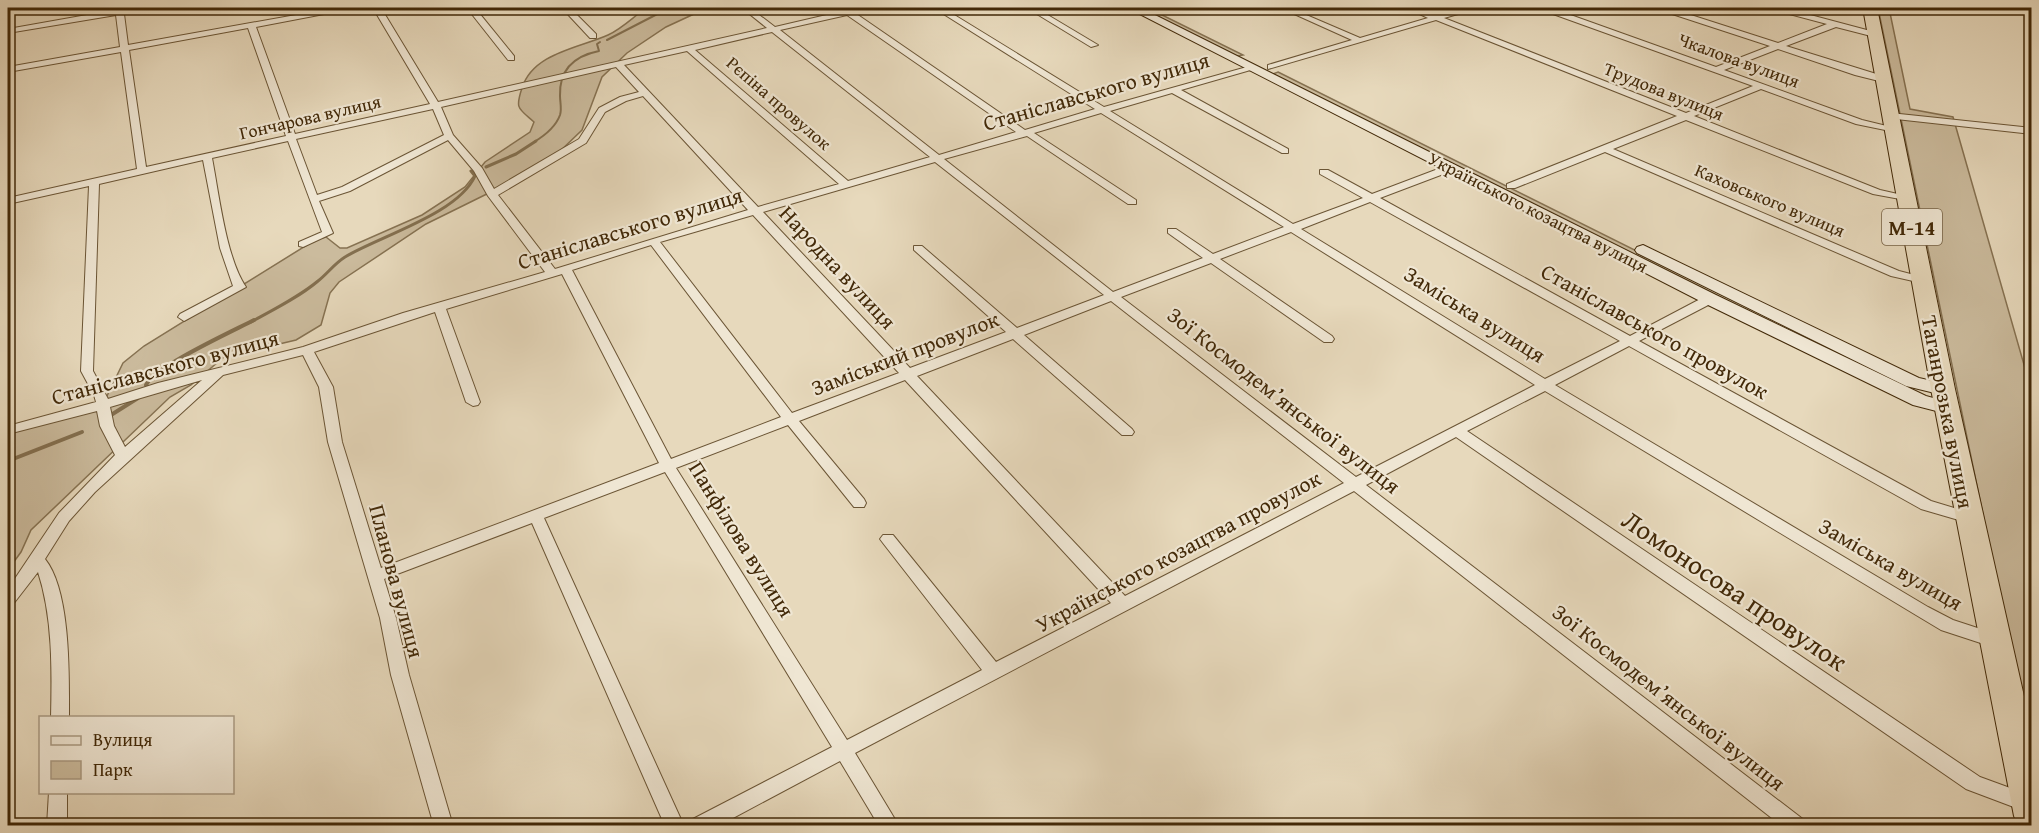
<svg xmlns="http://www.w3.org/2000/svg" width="2039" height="833" viewBox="0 0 2039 833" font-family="'Gentium Book Plus',serif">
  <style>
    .green { fill: #cbbb9d; stroke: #867252; stroke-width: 1.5 }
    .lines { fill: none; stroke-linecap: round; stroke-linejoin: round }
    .stream-far2 { stroke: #836f4f; stroke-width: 2 }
    .stream-far1 { stroke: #836f4f; stroke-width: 3 }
    .stream { stroke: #836f4f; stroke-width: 4 }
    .street-casing { stroke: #6b5535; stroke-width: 2 }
    .secondary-casing { stroke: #422908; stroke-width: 2 }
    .highway-casing { stroke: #422908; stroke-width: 2 }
    .street { fill: #efe6d3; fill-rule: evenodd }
    .secondary { fill: #efe6d3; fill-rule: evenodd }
    .highway { fill: #e7d9bc; fill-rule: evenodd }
    .labels { text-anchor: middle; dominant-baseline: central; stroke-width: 4.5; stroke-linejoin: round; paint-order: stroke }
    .far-street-label { font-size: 18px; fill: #422908; stroke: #efe6d3 }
    .shield { fill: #efe6d3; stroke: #766245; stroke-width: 1.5 }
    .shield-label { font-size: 21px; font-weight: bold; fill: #422908 }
    .street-label { font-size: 22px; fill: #422908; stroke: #efe6d3 }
    .near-street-label { font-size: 27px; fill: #422908; stroke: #efe6d3 }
  </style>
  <rect width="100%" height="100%" fill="#e7d9bc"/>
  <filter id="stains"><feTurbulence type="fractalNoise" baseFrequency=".00333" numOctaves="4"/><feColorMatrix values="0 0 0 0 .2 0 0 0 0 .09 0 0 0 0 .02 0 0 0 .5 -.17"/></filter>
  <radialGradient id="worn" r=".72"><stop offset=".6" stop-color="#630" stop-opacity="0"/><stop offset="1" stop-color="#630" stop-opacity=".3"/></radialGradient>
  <g class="green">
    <path d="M 646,8 L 707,8 L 666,27 L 627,53 L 602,77 L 582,130 L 555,156 L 503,186 L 426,224 L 339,282 L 330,293 L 321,325 L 296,340 L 224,357 L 191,385 L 170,397 L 31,530 L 21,552 L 8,570 L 8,430 L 87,411 L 105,400 L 123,363 L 144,346 L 315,240 L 326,237 L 340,248 L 347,248 L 422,215 L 465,187 L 485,162 L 530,132 L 534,122 C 518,108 515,109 522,88 C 533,53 579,48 608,35 C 623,28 633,17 646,8 Z"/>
    <path d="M 1135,8 L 1148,8 L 1243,55 L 1234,57 Z"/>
    <path d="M 1878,8 L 1889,8 L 1910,109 L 1953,117 L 2031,389 L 2031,746 Z"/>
    <path d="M 1278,72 L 1891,378 L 1883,383 L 1270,75 Z"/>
  </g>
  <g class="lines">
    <g class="stream-far2">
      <path d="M 607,40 L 669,8"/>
      <path d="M 534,142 C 544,136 556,126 560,115 C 562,109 560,102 560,96 C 559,69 574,56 599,51 L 597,44 L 600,42"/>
    </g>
    <g class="stream-far1">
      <path d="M 486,167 L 516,154 L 536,141"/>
      <path d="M 251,322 C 273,310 299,297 318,281 C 328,273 334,264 345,257 C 380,236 458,214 475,176 L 471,171"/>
    </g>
    <g class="stream">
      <path d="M 146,385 C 154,367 233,331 254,320"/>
      <path d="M 111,415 L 138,398"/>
      <path d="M 8,461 L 82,432"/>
    </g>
    <defs>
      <g id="street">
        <path d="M 115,8 L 148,8 L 124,14 L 128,45 L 335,8 L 349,8 L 345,10 L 256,27 L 295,134 L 430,104 L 373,8 L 381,8 L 438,102 L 767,28 L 742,8 L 750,8 L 775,27 L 848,10 L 873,8 L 872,10 L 855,13 L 1025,130 L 1095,109 L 934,8 L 943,8 L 1104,107 L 1254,65 L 1254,69 L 1181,90 L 1288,149 L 1288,153 L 1282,153 L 1172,93 L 1110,111 L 1293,224 L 1363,198 L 1320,174 L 1320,170 L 1328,170 L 1372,194 L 1446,166 L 1454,166 L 1454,170 L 1380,198 L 1630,336 L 1706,296 L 1714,296 L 1716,299 L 1714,302 L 1639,341 L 1931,501 L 1974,514 L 1976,518 L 1974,522 L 1969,523 L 1921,509 L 1629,346 L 1555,385 L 1928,607 L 1953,620 L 2002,636 L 2004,641 L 2002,646 L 1996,648 L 1941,630 L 1916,615 L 1545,391 L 1467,431 L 1980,777 L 2032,796 L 2032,810 L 2027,812 L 1966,789 L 1456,437 L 1366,485 L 1804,820 L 1806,826 L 1782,826 L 1354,491 L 855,753 L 899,826 L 879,826 L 840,761 L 718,826 L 689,826 L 691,820 L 832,747 L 665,472 L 544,518 L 684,826 L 665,826 L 532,523 L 384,579 L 396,618 L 409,675 L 453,826 L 434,826 L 391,675 L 380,618 L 328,442 L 319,387 L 303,355 L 223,375 L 95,492 L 69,521 L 45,559 C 71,591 69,677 69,718 L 51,718 C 52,670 53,618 38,572 L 14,603 L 8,605 L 8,589 L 59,513 L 115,455 L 100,426 L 97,411 L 8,434 L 8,426 L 96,402 L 94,395 L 81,371 L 89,186 L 8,204 L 8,198 L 137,169 L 121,52 L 8,72 L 8,67 L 120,47 L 116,15 L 8,33 L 8,29 L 115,10 ZM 847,15 L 1016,132 L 939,155 L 780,30 ZM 248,28 L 286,136 L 146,167 L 129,50 ZM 772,32 L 930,157 L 848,181 L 695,50 ZM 687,51 L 839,184 L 758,207 L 624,65 ZM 616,67 L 639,92 L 620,97 L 599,108 L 579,139 L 494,189 L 482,168 L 453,135 L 441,107 ZM 643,96 L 748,210 L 555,269 L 498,195 L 586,143 L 605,112 L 626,101 ZM 433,109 L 444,135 L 342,187 L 317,195 L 296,139 ZM 1101,113 L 1284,227 L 1213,254 L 1176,229 L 1168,229 L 1168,233 L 1203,258 L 1113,292 L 944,159 L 1027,136 L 1128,204 L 1136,204 L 1136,200 L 1034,133 ZM 448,140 L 474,171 L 488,196 L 545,272 L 403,313 L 303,347 L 158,383 L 108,399 L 93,371 L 99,184 L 203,160 L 220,248 L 233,286 L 180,314 L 178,317 L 184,321 L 246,287 C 226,258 219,194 212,158 L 288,141 L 322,232 L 299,242 L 299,246 L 303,247 L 333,233 L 319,201 L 350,191 ZM 935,162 L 1104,295 L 1017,328 L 922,246 L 914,246 L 914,250 L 1006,332 L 910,368 L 763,212 ZM 1370,202 L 1620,341 L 1545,379 L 1301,229 ZM 753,215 L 899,373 L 792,413 L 660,242 ZM 1291,232 L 1535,385 L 1356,477 L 1121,297 L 1211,263 L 1324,342 L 1332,342 L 1334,339 L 1332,336 L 1220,259 ZM 651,245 L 781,417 L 671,459 L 572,270 ZM 562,274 L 659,463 L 381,568 L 342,442 L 333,387 L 314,352 L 435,312 L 466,402 L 473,406 L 478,405 L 480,402 L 446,309 ZM 1111,301 L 1344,483 L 1125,596 L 917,376 L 1013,339 L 1122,435 L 1132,435 L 1134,432 L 1132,429 L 1024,335 ZM 202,380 L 125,447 L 114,426 L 110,407 ZM 905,380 L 1111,603 L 996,662 L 893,535 L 883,535 L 880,539 L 883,543 L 982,670 L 847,740 L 676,468 L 788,425 L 854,507 L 864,507 L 866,503 L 864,499 L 799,421 Z"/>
        <path d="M 467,8 L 475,8 L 514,56 L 514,60 L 508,60 Z"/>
        <path d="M 562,8 L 570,8 L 596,34 L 596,38 L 590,38 Z"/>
        <path d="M 1027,8 L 1036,8 L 1098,45 L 1091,47 Z"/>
        <path d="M 1281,8 L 1290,8 L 1360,38 L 1428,18 L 1407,8 C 1418,8 1425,13 1435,15 C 1446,16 1460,8 1473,8 L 1472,10 L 1444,18 L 1686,113 L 1753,86 L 1542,10 L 1541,8 L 1551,8 L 1716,67 L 1770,46 L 1660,10 L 1659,8 L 1669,8 L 1778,43 L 1827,24 L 1774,10 L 1773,8 L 1784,8 L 1878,33 L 1878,37 L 1875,37 L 1836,27 L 1786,46 L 1886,77 L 1886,81 L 1883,82 L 1855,75 L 1778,49 L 1724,70 L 1862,120 L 1895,128 L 1895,132 L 1856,124 L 1761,89 L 1694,116 L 1880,190 L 1911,197 L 1911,201 L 1873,194 L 1686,120 L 1613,149 L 1899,271 L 1926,278 L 1928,280 L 1922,283 L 1891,276 L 1605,152 L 1515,188 L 1507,188 L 1507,184 L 1677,116 L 1436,20 L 1268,69 L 1268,65 L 1352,40 Z"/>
        <path d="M 1890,113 L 2032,128 L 2032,134 L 1887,118 L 1887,114 Z"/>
        <path d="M 49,792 L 67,792 L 67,826 L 47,826 Z"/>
      </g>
      <g id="secondary">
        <path d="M 1128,8 L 1141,8 L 1716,295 L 1926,396 L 1955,404 L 1958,408 L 1955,412 L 1948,414 L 1913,405 L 1704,303 Z"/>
        <path d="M 1643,245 L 1919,378 L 1950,385 L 1952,389 L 1943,395 L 1906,386 L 1637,253 L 1635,250 L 1637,247 Z"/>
      </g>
      <path id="highway" d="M 1863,8 L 1877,8 L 1955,389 L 2032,732 L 2032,826 L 2018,826 L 2014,816 L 1931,389 Z"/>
    </defs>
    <use href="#street" class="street-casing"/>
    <use href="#secondary" class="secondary-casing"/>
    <use href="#highway" class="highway-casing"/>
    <use href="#street" class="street"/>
    <use href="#secondary" class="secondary"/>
    <use href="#highway" class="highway"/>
  </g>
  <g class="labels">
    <g class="far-street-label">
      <text transform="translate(1739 60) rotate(20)">Чкалова вулиця</text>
      <text transform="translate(1664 91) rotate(22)">Трудова вулиця</text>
      <text transform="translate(779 103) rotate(41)">Рєпіна провулок</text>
      <text transform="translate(310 117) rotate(-13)">Гончарова вулиця</text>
      <text transform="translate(1770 200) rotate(23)">Каховського вулиця</text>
      <text transform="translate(1538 212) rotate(27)">Українського козацтва вулиця</text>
    </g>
    <rect class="shield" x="1882" y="209" width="60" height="36" rx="4.5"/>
    <g class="shield-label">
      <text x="1912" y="227">М-14</text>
    </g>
    <g class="street-label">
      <text transform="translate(1096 91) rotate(-16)">Станіславського вулиця</text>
      <text transform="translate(630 228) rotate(-17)">Станіславського вулиця</text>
      <text transform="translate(838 267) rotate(47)">Народна вулиця</text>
      <text transform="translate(1475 314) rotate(32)">Заміська вулиця</text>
      <text transform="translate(1655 331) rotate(29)">Станіславського провулок</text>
      <text transform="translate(905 353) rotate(-21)">Заміський провулок</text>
      <text transform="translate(165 367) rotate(-15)">Станіславського вулиця</text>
      <text transform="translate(1284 400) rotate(38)">Зої Космодем’янської вулиця</text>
      <text transform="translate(1948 412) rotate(79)">Таганрозька вулиця</text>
      <text transform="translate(742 539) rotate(58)">Панфілова вулиця</text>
      <text transform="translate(1178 551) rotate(-28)">Українського козацтва провулок</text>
      <text transform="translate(1891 564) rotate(30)">Заміська вулиця</text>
      <text transform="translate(397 581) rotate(75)">Планова вулиця</text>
      <text transform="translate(1669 697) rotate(38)">Зої Космодем’янської вулиця</text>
    </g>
    <g class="near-street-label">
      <text transform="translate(1735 590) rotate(34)">Ломоносова провулок</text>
    </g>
  </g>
  <rect width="2039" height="833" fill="none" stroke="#e7d9bc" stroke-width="30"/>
  <rect x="9" y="9" width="2021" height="815" fill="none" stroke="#422908" stroke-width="3"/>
  <rect x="15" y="15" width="2009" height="803" fill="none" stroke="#422908" stroke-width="1.5"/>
  <rect x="39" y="716" width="195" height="78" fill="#efe6d3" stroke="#aa9a82" stroke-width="1.5"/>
  <rect x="51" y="736" width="30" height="9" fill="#efe6d3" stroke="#aa9a82" stroke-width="1.5"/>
  <text x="93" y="746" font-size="18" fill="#422908">Вулиця</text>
  <rect x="51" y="761" width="30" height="18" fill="#cbbb9d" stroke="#aa9a82" stroke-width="1.5"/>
  <text x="93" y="776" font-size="18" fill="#422908">Парк</text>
  <rect width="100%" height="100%" filter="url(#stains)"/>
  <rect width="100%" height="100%" fill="url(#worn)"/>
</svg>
